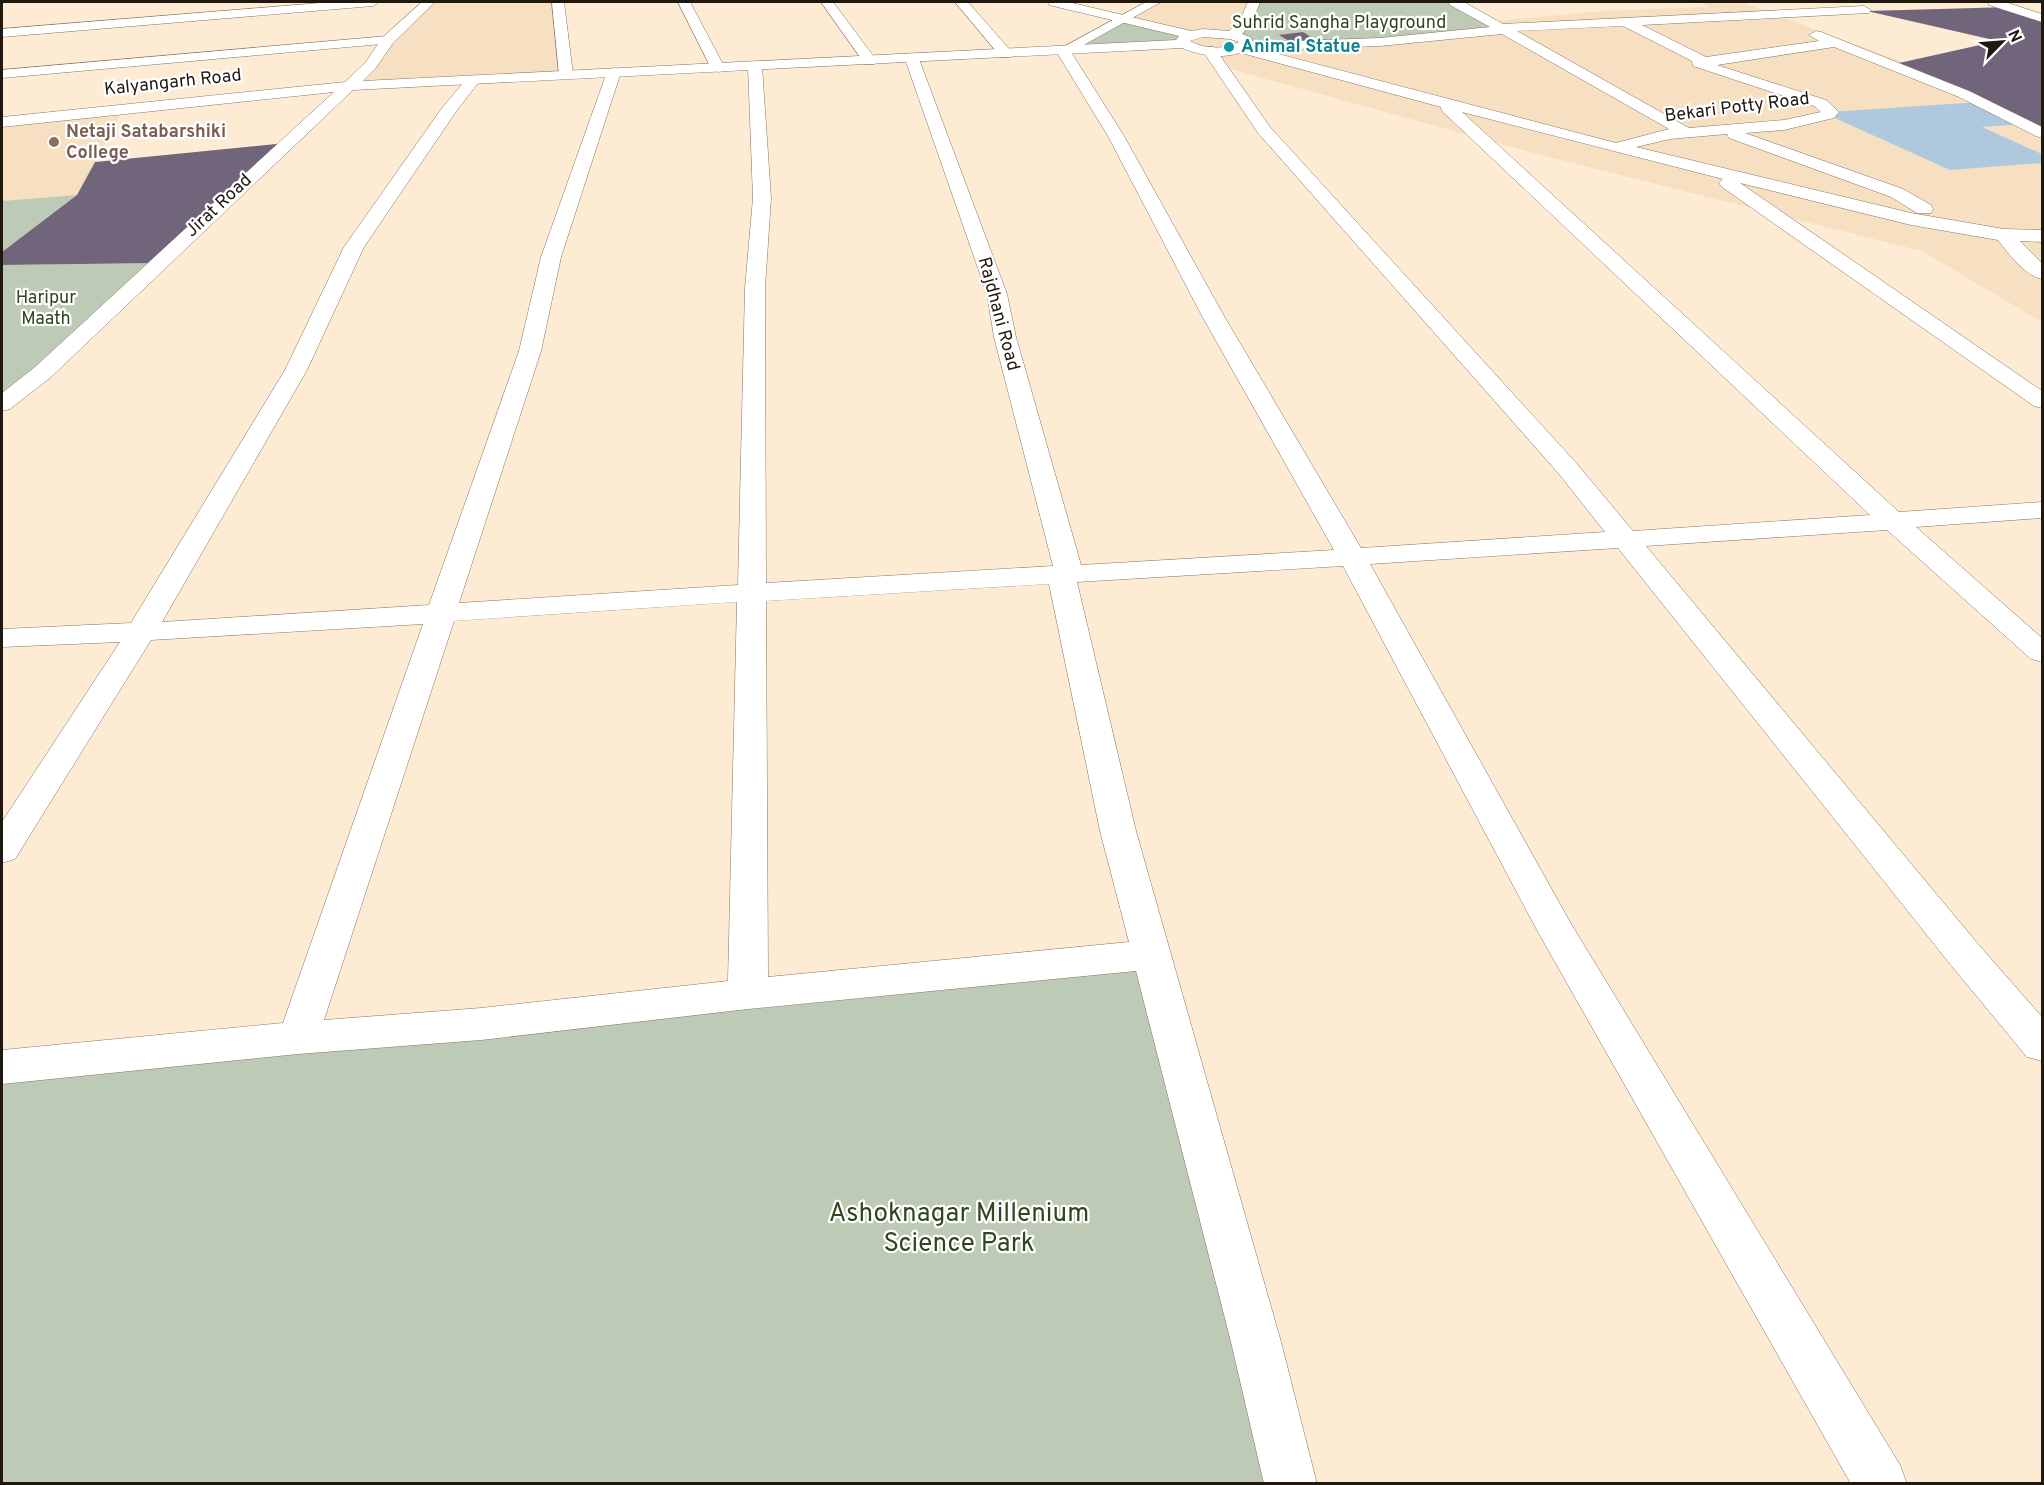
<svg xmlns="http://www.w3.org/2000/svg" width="2044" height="1485" viewBox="0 0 2044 1485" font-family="Overpass,sans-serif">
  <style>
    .built { fill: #f7dfc1 }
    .green { fill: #bdcab5 }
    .water { fill: #aec8dd }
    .building { fill: #71657c }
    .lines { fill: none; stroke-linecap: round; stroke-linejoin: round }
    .minor-casing { stroke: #867560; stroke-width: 1 }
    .secondary-casing { stroke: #867560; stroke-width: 1 }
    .minor { fill: #fff; fill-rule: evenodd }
    .secondary { fill: #fff; fill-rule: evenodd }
    .culture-dot { fill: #0f9aa8; stroke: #fff; stroke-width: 2 }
    .education-dot { fill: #8d6e63; stroke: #fff; stroke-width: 2 }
    .labels { text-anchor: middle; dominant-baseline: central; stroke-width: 4.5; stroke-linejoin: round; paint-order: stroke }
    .far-park-label { font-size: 18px; fill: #30471d; stroke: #fff }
    .far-culture-label { font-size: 18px; font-weight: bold; fill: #0d838f; stroke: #fff; text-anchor: start }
    .far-street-label { font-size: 18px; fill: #1e180f; stroke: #fff }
    .far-education-label { font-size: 18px; font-weight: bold; fill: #785e54; stroke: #fff; text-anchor: start }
    .near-park-label { font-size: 26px; fill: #30471d; stroke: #fff }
  </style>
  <rect width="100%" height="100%" fill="#fdebd3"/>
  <g class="built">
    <path d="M 429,2 L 562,2 L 566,74 L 349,86 L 388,40 Z"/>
    <path d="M 1155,2 L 1254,2 L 1488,22 L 1602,11 L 1708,7 L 1699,2 L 1742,2 L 2042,114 L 2042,322 L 1922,251 L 1533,153 L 1220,66 L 1181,33 L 1125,19 Z"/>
    <path d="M 124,108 L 77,195 L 2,201 L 2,122 Z"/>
  </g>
  <g class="green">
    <path d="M 1253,2 L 1455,2 L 1502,30 L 1288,46 L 1245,46 C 1236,31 1246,17 1253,2 Z"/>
    <path d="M 1125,19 L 1191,35 L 1184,44 L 1063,51 Z"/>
    <path d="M 77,195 L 2,252 L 2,201 Z"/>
    <path d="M 158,263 L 43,372 L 2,406 L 2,265 Z"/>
    <path d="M 1151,955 L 1291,1484 L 2,1484 L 2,1067 Z"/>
  </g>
  <path class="water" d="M 1980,102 L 2024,124 L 1982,127 L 2042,154 L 2042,163 L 1950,170 L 1828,115 L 1831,112 Z"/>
  <g class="building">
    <path d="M 2011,7 L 2042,19 L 2042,132 L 1980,102 L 1890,65 L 1998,41 L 1867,11 Z"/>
    <path d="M 1303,32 L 1320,43 L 1294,44 L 1279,35 Z"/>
    <path d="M 286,143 L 158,263 L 2,265 L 2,252 L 77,195 L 95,162 Z"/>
  </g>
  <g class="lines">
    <defs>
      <g id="minor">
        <path d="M 332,2 L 379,2 L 373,6 L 2,37 L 2,29 Z"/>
        <path d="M 552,2 L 564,2 L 573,74 L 566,78 L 559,74 Z"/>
        <path d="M 678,2 L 690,2 L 725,68 L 723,71 L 718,72 L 711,68 Z"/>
        <path d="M 821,2 L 833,2 L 877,61 L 875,64 L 865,64 Z"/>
        <path d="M 955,2 L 968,2 L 1011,51 L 1013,54 L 1011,57 L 1001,57 Z"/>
        <path d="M 1146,2 L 1161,2 L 1071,52 L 1124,136 L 1224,316 L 1361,548 L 1605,532 L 1559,474 L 1258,133 L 1202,50 L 1204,47 L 1214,47 L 1270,127 L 1577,464 L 1633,531 L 1870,515 L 1442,111 L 1441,107 L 1234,51 L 1232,48 L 1234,45 L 1244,45 L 1616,143 L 1669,129 L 1502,34 L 1380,46 L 1268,50 L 1261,46 L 1268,42 L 1380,38 L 1490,27 L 1450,5 L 1449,2 L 1464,2 L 1503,24 L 1864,6 L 1871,10 L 1869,13 L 1642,25 L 1706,57 L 1819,41 L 1809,35 L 1816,31 L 1821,32 L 1969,91 L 2042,127 L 2042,138 L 2036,136 L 1959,97 L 1834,47 L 1717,65 L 1826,100 L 1839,112 L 1834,118 L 1784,130 L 1745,133 L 1903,189 L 1931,205 L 1933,209 L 1931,213 L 1917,213 L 1891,197 L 1729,138 L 1727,134 L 1670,139 L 1636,147 L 1911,213 L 2004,229 L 2042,230 L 2042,242 L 2020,241 L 2042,263 L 2042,279 C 2024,275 2009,254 1998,240 L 1911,225 L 1740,183 L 2042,391 L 2042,408 L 2034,406 L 1722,187 L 1719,183 L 1723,179 L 1462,112 L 1899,512 L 2042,502 L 2042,518 L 1916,527 L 2042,638 L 2042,662 L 2031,659 L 1887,530 L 1646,546 L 1978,944 L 2042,1017 L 2042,1061 L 2027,1057 L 1950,964 L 1618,548 L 1370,564 L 1570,922 L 1900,1465 L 1907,1484 L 1851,1484 L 1538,932 L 1343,566 L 1077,582 L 1136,831 L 1281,1342 L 1317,1484 L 1264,1484 L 1231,1342 L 1136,971 L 748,1009 L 481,1040 L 298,1054 L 2,1084 L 2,1050 L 283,1023 L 423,624 L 151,640 L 15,859 L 2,863 L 2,822 L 120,642 L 2,647 L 2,629 L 131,623 L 285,370 L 344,247 L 442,108 L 469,76 L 479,76 L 481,79 L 455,113 L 364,247 L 307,370 L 162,622 L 429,605 L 519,351 L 541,257 L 607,72 L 614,68 L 621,72 L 561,257 L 541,351 L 459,603 L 738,585 L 745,288 L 753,198 L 748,66 L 755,62 L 762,66 L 771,198 L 765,288 L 766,583 L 1053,566 L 994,337 L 987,294 L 905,59 L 912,55 L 919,59 L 1007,294 L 1016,337 L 1081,565 L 1334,550 L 1202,316 L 1108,136 L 1056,51 ZM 1623,26 L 1692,61 L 1693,66 L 1814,106 L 1821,112 L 1784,120 L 1689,128 L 1517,31 ZM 1049,584 L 1100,831 L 1129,942 L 768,977 L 766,601 ZM 737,602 L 728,981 L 481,1008 L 324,1020 L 454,621 Z"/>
        <path d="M 1988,2 L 2005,2 L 2042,14 L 2042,22 L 1989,5 Z"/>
        <path d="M 388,36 L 393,37 L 395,40 L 393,43 L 2,78 L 2,70 Z"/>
      </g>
      <path id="secondary" d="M 422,2 L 435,2 L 393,43 L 375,69 L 363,81 L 1176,40 L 1179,36 L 1049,5 L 1048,2 L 1068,2 L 1191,31 L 1203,29 L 1229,31 L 1240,20 L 1248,2 L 1260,2 L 1253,20 L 1242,34 L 1250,37 L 1254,43 C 1238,62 1203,57 1182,48 L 353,90 L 51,377 L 10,409 L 2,411 L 2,393 L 35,367 L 334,92 L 2,127 L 2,117 L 345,82 L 365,63 L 383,37 ZM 1203,37 L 1230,39 L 1239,42 C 1224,50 1204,49 1190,41 Z"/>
    </defs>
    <use href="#minor" class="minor-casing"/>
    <use href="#secondary" class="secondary-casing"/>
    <use href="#minor" class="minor"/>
    <use href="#secondary" class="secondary"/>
  </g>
  <circle class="culture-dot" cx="1229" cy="47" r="6"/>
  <circle class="education-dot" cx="54" cy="142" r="6"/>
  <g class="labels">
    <g class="far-park-label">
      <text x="1339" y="23">Suhrid Sangha Playground</text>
      <text x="46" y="298">Haripur<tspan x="46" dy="21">Maath</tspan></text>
    </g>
    <g class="far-culture-label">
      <text x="1241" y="47">Animal Statue</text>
    </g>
    <g class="far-street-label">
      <text transform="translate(173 83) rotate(-6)">Kalyangarh Road</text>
      <text transform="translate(1737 108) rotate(-7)">Bekari Potty Road</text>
      <text transform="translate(219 206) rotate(-43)">Jirat Road</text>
      <text transform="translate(998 314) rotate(75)">Rajdhani Road</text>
    </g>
    <g class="far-education-label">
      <text x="66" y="132">Netaji Satabarshiki<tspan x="66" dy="21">College</tspan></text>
    </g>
    <g class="near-park-label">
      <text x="959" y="1214">Ashoknagar Millenium<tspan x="959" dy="30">Science Park</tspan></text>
    </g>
  </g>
  <rect width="2044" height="1485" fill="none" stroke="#1e180f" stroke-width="6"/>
  <g transform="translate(2002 42) rotate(65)" stroke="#ffffff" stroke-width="4.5" paint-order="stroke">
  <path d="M0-4.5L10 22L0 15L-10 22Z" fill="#1e180f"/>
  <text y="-9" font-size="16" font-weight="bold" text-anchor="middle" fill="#1e180f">N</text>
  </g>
</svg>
